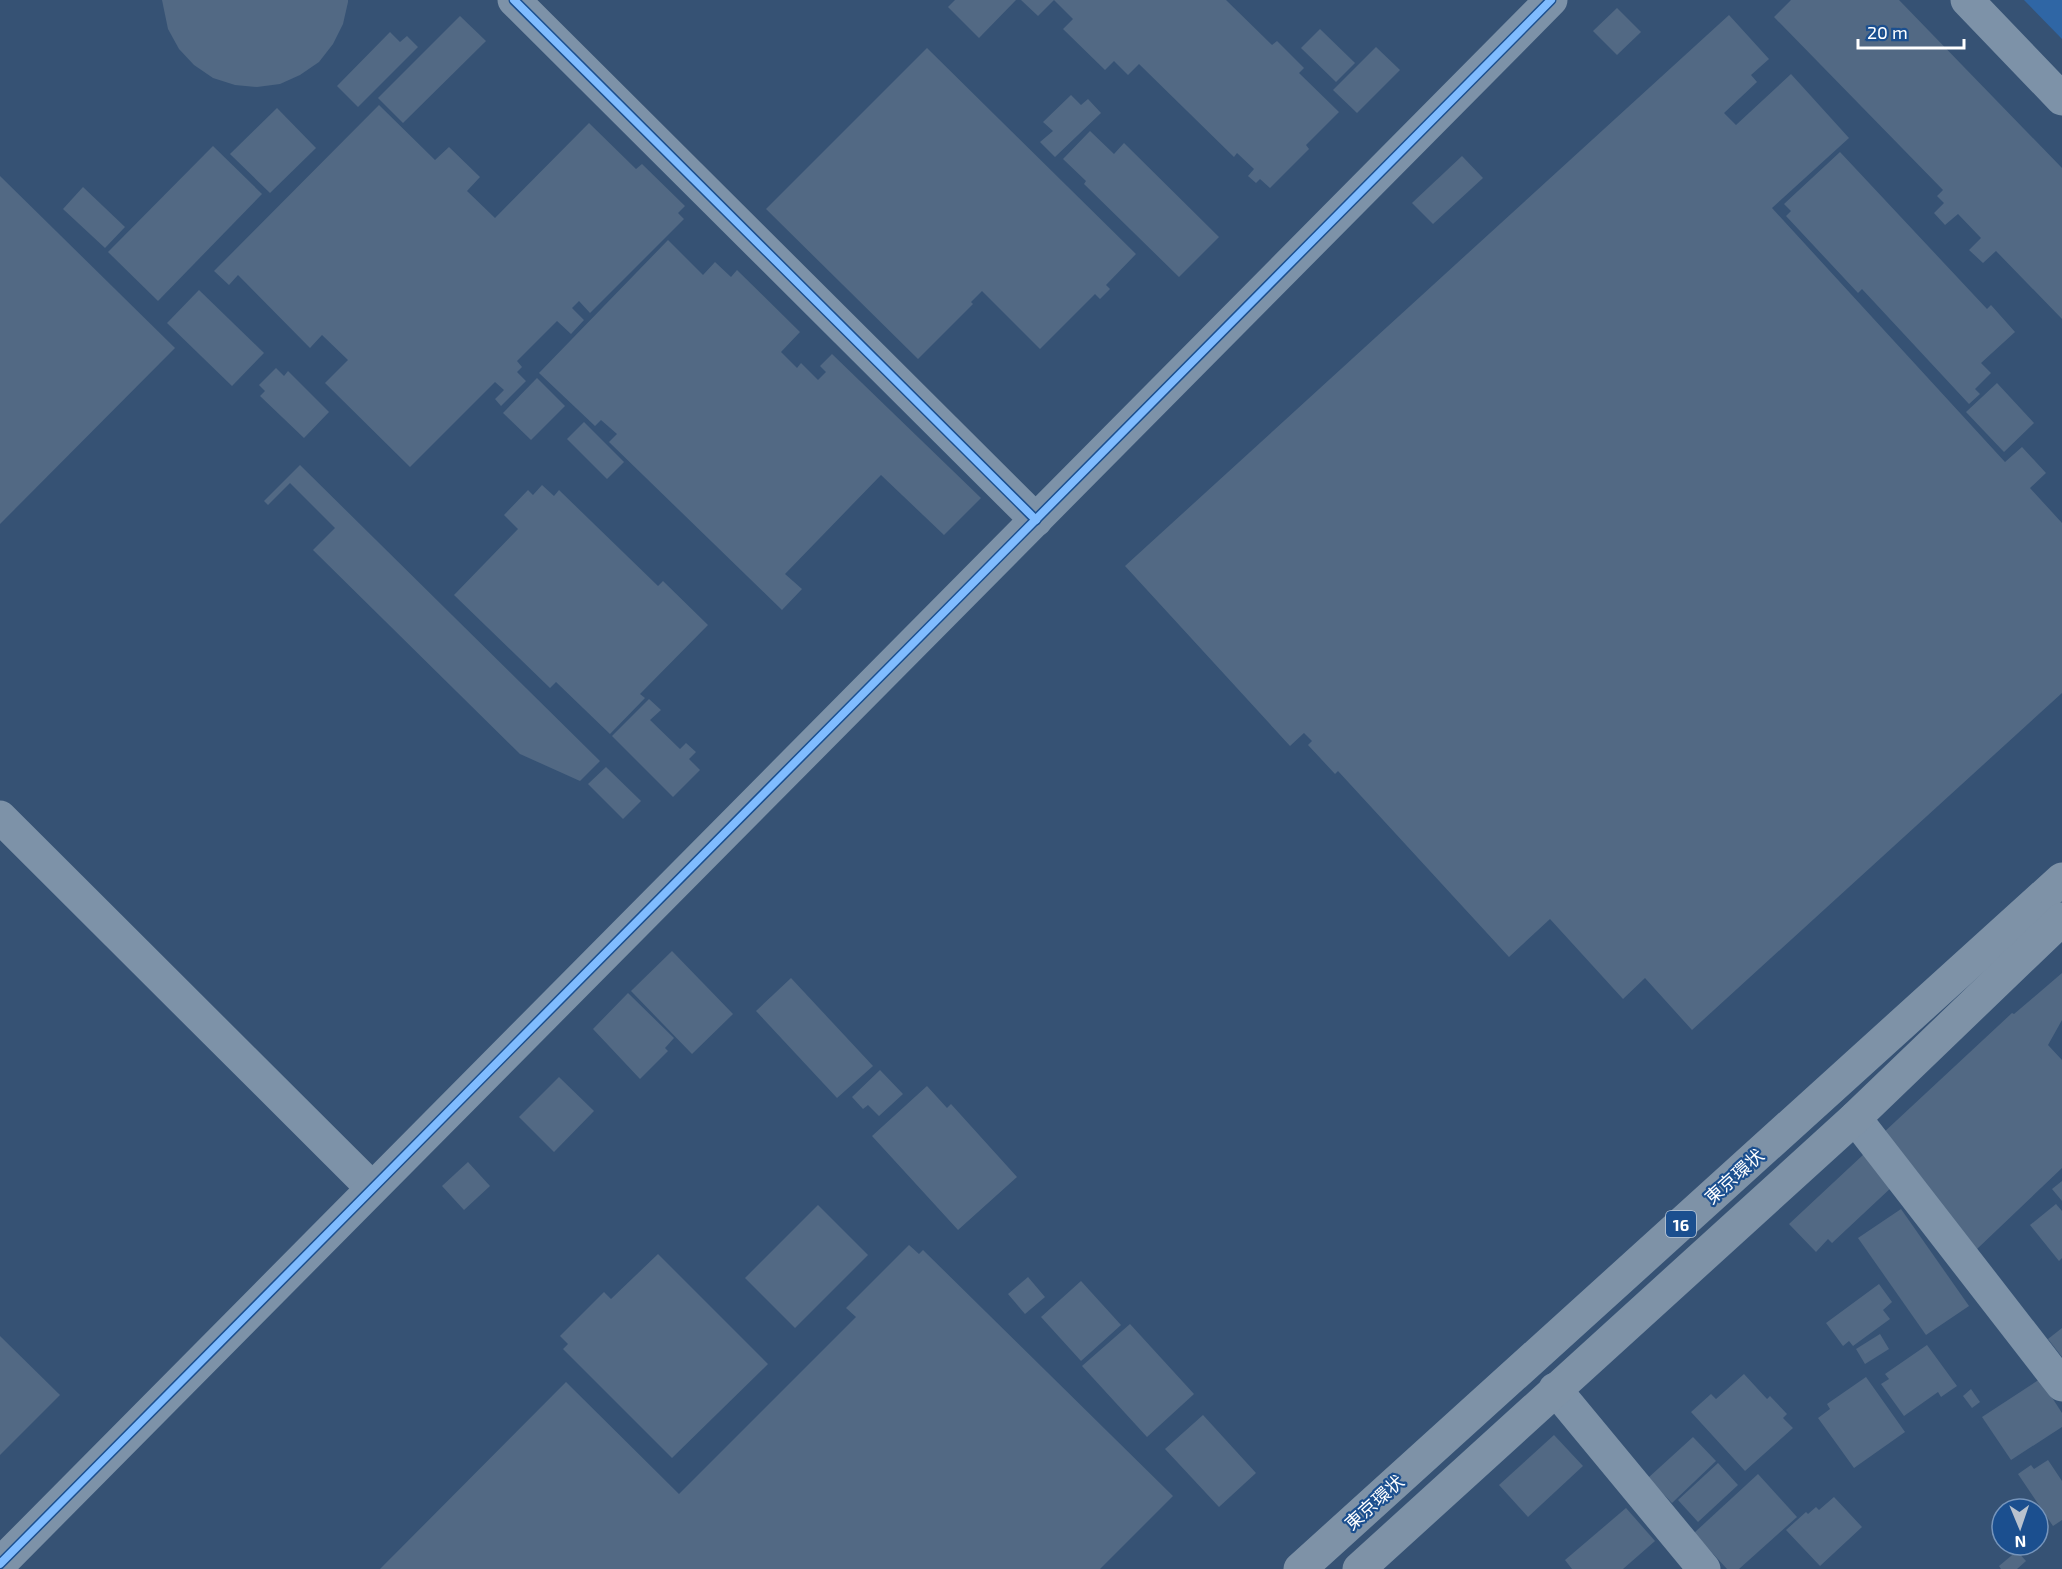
<svg xmlns="http://www.w3.org/2000/svg" width="2062" height="1569" viewBox="0 0 2062 1569" font-family="'Exo 2','Noto Sans JP',sans-serif">
  <style>
    .green { fill: #2f66a5 }
    .building { fill: #526984 }
    .lines { fill: none; stroke-linecap: round; stroke-linejoin: round }
    .minor { stroke: #7d92a8; stroke-width: 33 }
    .highway { stroke: #7e92a7; stroke-width: 33 }
    .cycleway-casing { stroke: #1b4f8f; stroke-width: 11 }
    .cycleway { stroke: #80bcff; stroke-width: 8 }
    .labels { text-anchor: middle; dominant-baseline: central; stroke-width: 4.5; stroke-linejoin: round; paint-order: stroke }
    .shield { fill: #1b4f8f; stroke: #bbcadd; stroke-width: 1.5 }
    .shield-label { font-size: 16px; font-weight: bold; fill: #fff }
    .street-label { font-size: 18px; fill: #fff; stroke: #1b4f8f }
  </style>
  <rect width="100%" height="100%" fill="#365274"/>
  <path class="green" d="M 2024,0 L 2062,0 L 2062,39 Z"/>
  <g class="building">
    <path d="M 162,0 L 348,0 L 348,2 L 343,24 L 333,44 L 319,62 L 300,75 L 280,84 L 257,87 L 235,85 L 213,78 L 194,65 L 179,49 L 168,29 Z"/>
    <path d="M 955,0 L 1016,0 L 979,38 L 948,7 Z"/>
    <path d="M 1021,0 L 1226,0 L 1272,45 L 1277,41 L 1304,68 L 1299,73 L 1339,112 L 1306,145 L 1309,149 L 1270,188 L 1260,179 L 1256,183 L 1248,176 L 1254,169 L 1237,153 L 1234,157 L 1139,64 L 1128,75 L 1114,61 L 1105,70 L 1063,29 L 1073,19 L 1054,0 L 1038,16 Z"/>
    <path d="M 1791,0 L 1899,0 L 2062,168 L 2062,319 L 1996,251 L 1983,263 L 1969,250 L 1981,238 L 1958,214 L 1945,225 L 1934,213 L 1944,203 L 1937,196 L 1943,190 L 1774,17 Z"/>
    <path d="M 1617,8 L 1641,32 L 1617,55 L 1593,31 Z"/>
    <path d="M 1729,15 L 1769,59 L 1751,75 L 1757,82 L 1724,113 L 1736,125 L 1791,74 L 1849,138 L 1772,208 L 2005,462 L 2022,447 L 2046,473 L 2030,488 L 2062,523 L 2062,693 L 1692,1030 L 1645,978 L 1623,999 L 1550,919 L 1509,957 L 1338,771 L 1335,774 L 1308,745 L 1312,741 L 1304,733 L 1290,746 L 1125,566 Z"/>
    <path d="M 460,16 L 486,41 L 403,123 L 378,98 Z"/>
    <path d="M 1320,29 L 1355,63 L 1336,82 L 1301,48 Z"/>
    <path d="M 390,32 L 400,42 L 407,36 L 418,47 L 358,107 L 337,86 Z"/>
    <path d="M 1376,47 L 1400,70 L 1357,113 L 1333,90 Z"/>
    <path d="M 927,48 L 1136,254 L 1106,285 L 1110,289 L 1100,299 L 1095,294 L 1040,349 L 982,291 L 971,302 L 973,304 L 918,359 L 766,209 Z"/>
    <path d="M 1071,95 L 1081,105 L 1088,99 L 1101,113 L 1055,157 L 1040,142 L 1053,131 L 1043,122 Z"/>
    <path d="M 379,105 L 435,160 L 449,147 L 480,177 L 467,191 L 495,218 L 589,123 L 636,169 L 642,164 L 685,206 L 678,213 L 684,219 L 590,313 L 579,301 L 572,308 L 584,320 L 571,334 L 557,321 L 517,361 L 522,367 L 517,372 L 526,381 L 501,406 L 495,399 L 504,390 L 495,382 L 410,467 L 325,383 L 348,360 L 322,335 L 310,348 L 238,275 L 229,285 L 214,271 Z"/>
    <path d="M 277,108 L 316,148 L 270,193 L 230,154 Z"/>
    <path d="M 1090,131 L 1114,154 L 1124,143 L 1219,237 L 1179,277 L 1084,184 L 1086,181 L 1063,159 Z"/>
    <path d="M 213,146 L 262,194 L 158,301 L 108,252 Z"/>
    <path d="M 1840,152 L 1987,309 L 1991,305 L 2015,332 L 1981,363 L 1991,373 L 1975,389 L 1980,394 L 1969,404 L 1862,289 L 1858,293 L 1786,216 L 1791,211 L 1784,204 Z"/>
    <path d="M 1462,156 L 1483,178 L 1433,224 L 1412,203 Z"/>
    <path d="M 0,176 L 175,348 L 0,524 Z"/>
    <path d="M 83,187 L 125,227 L 105,248 L 63,209 Z"/>
    <path d="M 668,240 L 703,275 L 715,262 L 731,277 L 737,270 L 800,332 L 781,352 L 797,368 L 801,363 L 818,380 L 826,372 L 820,366 L 832,354 L 981,498 L 944,535 L 881,475 L 785,574 L 802,589 L 782,610 L 609,442 L 617,434 L 601,420 L 595,426 L 539,373 Z"/>
    <path d="M 199,290 L 264,353 L 232,386 L 167,323 Z"/>
    <path d="M 276,368 L 284,376 L 288,371 L 329,412 L 304,438 L 260,396 L 265,391 L 259,385 Z"/>
    <path d="M 537,378 L 565,406 L 531,440 L 503,413 Z"/>
    <path d="M 1997,383 L 2034,423 L 2004,452 L 1966,412 Z"/>
    <path d="M 584,422 L 624,462 L 607,479 L 567,439 Z"/>
    <path d="M 300,465 L 600,761 L 580,781 L 520,754 L 313,550 L 335,528 L 290,483 L 268,505 L 264,501 Z"/>
    <path d="M 542,485 L 554,496 L 559,490 L 658,586 L 663,581 L 708,625 L 640,694 L 645,698 L 610,734 L 556,682 L 550,688 L 454,595 L 518,529 L 504,515 L 528,490 L 533,495 Z"/>
    <path d="M 649,699 L 661,710 L 650,720 L 680,749 L 686,743 L 696,752 L 689,759 L 700,770 L 673,797 L 612,736 Z"/>
    <path d="M 606,767 L 641,801 L 623,819 L 588,784 Z"/>
    <path d="M 672,951 L 733,1014 L 692,1054 L 631,991 Z"/>
    <path d="M 2062,973 L 2062,1020 L 2048,1045 L 2062,1060 L 2062,1168 L 1977,1249 L 1882,1134 L 2012,1013 L 2014,1014 Z"/>
    <path d="M 791,978 L 873,1066 L 837,1098 L 756,1011 Z"/>
    <path d="M 628,993 L 674,1038 L 665,1048 L 668,1051 L 640,1079 L 593,1029 Z"/>
    <path d="M 880,1070 L 903,1094 L 879,1116 L 868,1105 L 863,1109 L 852,1097 Z"/>
    <path d="M 559,1077 L 594,1111 L 554,1152 L 519,1117 Z"/>
    <path d="M 927,1086 L 947,1108 L 951,1104 L 1017,1177 L 958,1230 L 872,1136 Z"/>
    <path d="M 1864,1154 L 1894,1185 L 1832,1243 L 1828,1239 L 1816,1252 L 1789,1224 Z"/>
    <path d="M 468,1162 L 490,1186 L 464,1210 L 442,1186 Z"/>
    <path d="M 2062,1181 L 2062,1201 L 2052,1189 Z"/>
    <path d="M 2056,1204 L 2062,1211 L 2062,1258 L 2059,1261 L 2030,1225 Z"/>
    <path d="M 818,1205 L 868,1255 L 795,1328 L 745,1278 Z"/>
    <path d="M 1901,1209 L 1969,1306 L 1926,1335 L 1858,1238 Z"/>
    <path d="M 909,1245 L 919,1254 L 923,1250 L 1173,1496 L 1100,1569 L 380,1569 L 566,1382 L 679,1494 L 856,1317 L 846,1308 Z"/>
    <path d="M 658,1254 L 768,1364 L 672,1458 L 563,1349 L 568,1344 L 560,1336 L 604,1292 L 611,1299 Z"/>
    <path d="M 1028,1277 L 1045,1297 L 1025,1314 L 1008,1294 Z"/>
    <path d="M 1081,1281 L 1121,1325 L 1081,1361 L 1041,1317 Z"/>
    <path d="M 1879,1284 L 1892,1302 L 1883,1310 L 1890,1319 L 1853,1346 L 1849,1341 L 1843,1346 L 1826,1323 Z"/>
    <path d="M 1130,1324 L 1194,1394 L 1147,1437 L 1082,1366 Z"/>
    <path d="M 2062,1328 L 2062,1357 L 2048,1339 Z"/>
    <path d="M 1880,1334 L 1889,1349 L 1865,1364 L 1856,1349 Z"/>
    <path d="M 0,1336 L 60,1395 L 0,1455 Z"/>
    <path d="M 1927,1345 L 1957,1386 L 1941,1397 L 1938,1392 L 1904,1416 L 1881,1384 L 1889,1379 L 1885,1374 Z"/>
    <path d="M 1744,1374 L 1767,1399 L 1770,1396 L 1787,1414 L 1783,1418 L 1793,1428 L 1745,1471 L 1691,1412 L 1711,1394 L 1716,1399 Z"/>
    <path d="M 1866,1377 L 1905,1432 L 1854,1468 L 1818,1418 L 1830,1409 L 1827,1404 Z"/>
    <path d="M 2040,1379 L 2062,1413 L 2062,1427 L 2011,1460 L 1982,1417 Z"/>
    <path d="M 1971,1389 L 1980,1402 L 1972,1408 L 1963,1396 Z"/>
    <path d="M 1203,1415 L 1256,1473 L 1219,1507 L 1165,1449 Z"/>
    <path d="M 1554,1435 L 1583,1466 L 1528,1517 L 1499,1485 Z"/>
    <path d="M 1693,1437 L 1716,1461 L 1672,1503 L 1648,1478 Z"/>
    <path d="M 2048,1460 L 2062,1481 L 2062,1520 L 2053,1526 L 2018,1474 L 2031,1465 L 2034,1469 Z"/>
    <path d="M 1718,1463 L 1738,1485 L 1698,1522 L 1678,1500 Z"/>
    <path d="M 1758,1474 L 1797,1517 L 1739,1569 L 1727,1569 L 1694,1533 Z"/>
    <path d="M 1834,1497 L 1862,1527 L 1820,1566 L 1786,1530 L 1806,1512 L 1808,1514 L 1816,1507 L 1819,1510 Z"/>
    <path d="M 1626,1508 L 1655,1541 L 1623,1569 L 1572,1569 L 1565,1560 Z"/>
    <path d="M 2017,1551 L 2026,1561 L 2017,1569 L 2001,1569 L 1999,1566 Z"/>
  </g>
  <g class="lines">
    <g class="minor">
      <path d="M 514,0 L 1036,520"/>
      <path d="M 1967,0 L 2062,99"/>
      <path d="M 0,817 L 371,1187"/>
      <path d="M 1855,1118 L 2062,1385"/>
      <path d="M 1555,1389 L 1704,1569"/>
      <path d="M 0,1564 L 1551,0"/>
    </g>
    <g class="highway">
      <path d="M 1300,1569 L 2062,879"/>
      <path d="M 1359,1569 L 1855,1118 L 2062,919"/>
    </g>
    <defs>
      <g id="cycleway">
        <path d="M 514,0 L 1036,520"/>
        <path d="M 0,1564 L 1551,0"/>
      </g>
    </defs>
    <use href="#cycleway" class="cycleway-casing"/>
    <use href="#cycleway" class="cycleway"/>
  </g>
  <g class="labels">
    <rect class="shield" x="1666" y="1211" width="30" height="26" rx="4.5"/>
    <g class="shield-label">
      <text x="1681" y="1224">16</text>
    </g>
    <g class="street-label">
      <text transform="translate(1734 1176) rotate(-42)">東京環状</text>
      <text transform="translate(1374 1502) rotate(-42)">東京環状</text>
    </g>
  </g>
  <g transform="translate(2020 1527) rotate(178)"><circle r="28" fill="#1b4f8f" stroke="#7695bc" stroke-width="1.5"/>
  <path d="M0-4.5L10 22L0 15L-10 22Z" fill="#b9c2ce"/>
  <text y="-9" font-size="16" font-weight="bold" text-anchor="middle" fill="#ffffff">N</text>
  </g>
  <path d="M1858 39v9h106v-9" fill="none" stroke="#ffffff" stroke-width="3"/>
  <text x="1867" y="39" font-size="18" fill="#ffffff" stroke="#1b4f8f" stroke-width="4.5" paint-order="stroke">20 m</text>
</svg>
